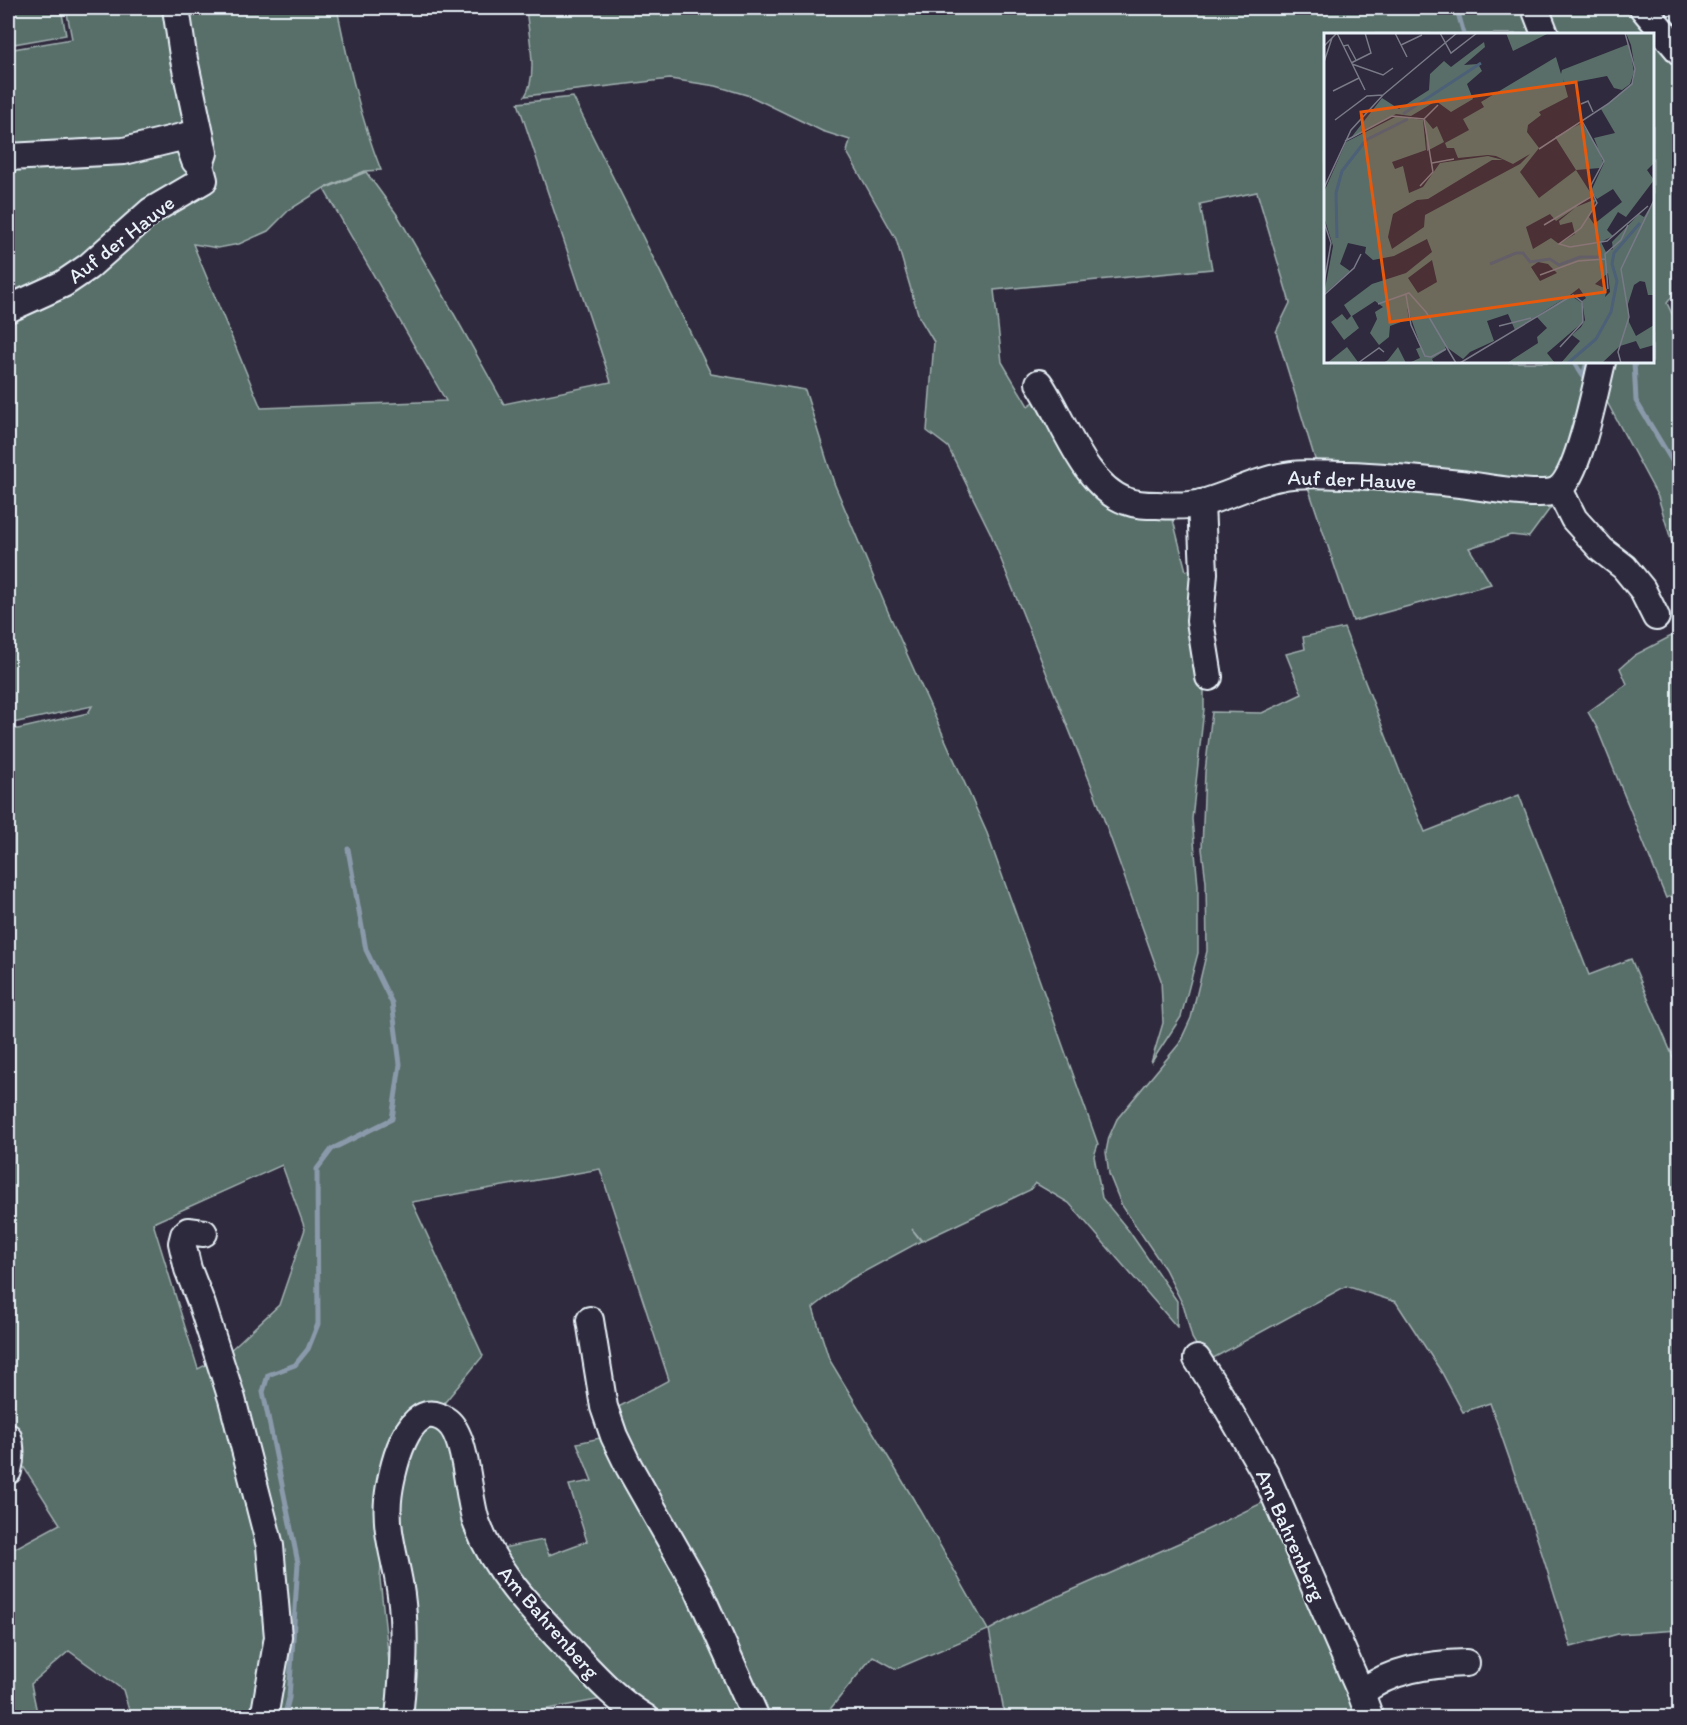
<svg xmlns="http://www.w3.org/2000/svg" width="1687" height="1725" viewBox="0 0 1687 1725" font-family="Itim,sans-serif">
  <style>
    .green { fill: #596e69; stroke: #a0b0b0; stroke-width: 1.5; fill-rule: evenodd }
    .lines { fill: none; stroke-linecap: round; stroke-linejoin: round }
    .stream { stroke: #8a9aab; stroke-width: 5 }
    .minor-casing { stroke: #e8f1f8; stroke-width: 30 }
    .minor { stroke: #2f2a3d; stroke-width: 26 }
    .labels { text-anchor: middle; dominant-baseline: central; stroke-width: 5; stroke-linejoin: round; paint-order: stroke }
    .street-label { font-size: 21px; fill: #e8f1f8; stroke: #2f2a3d }
    .inset-river { fill: none; stroke: #4c6077; stroke-width: 3 }
    .inset-road { fill: none; stroke: #797a88; stroke-width: 1.5 }
    .view { fill: #e8590c; fill-opacity: 0.15; stroke: #e8590c; stroke-width: 3 }
    .inset-edge { fill: none; stroke: #e8f1f8; stroke-width: 3 }
  </style>
  <rect width="100%" height="100%" fill="#2f2a3d"/>
  <filter id="ink" filterUnits="userSpaceOnUse"><feTurbulence type="fractalNoise" baseFrequency=".0167" numOctaves="2"/><feDisplacementMap in="SourceGraphic" scale="12" xChannelSelector="R" yChannelSelector="G"/><feConvolveMatrix kernelMatrix="1 2 1 2 8 2 1 2 1" color-interpolation-filters="sRGB"/></filter>
  <g filter="url(#ink)">
    <g class="green">
      <path d="M 8,8 L 61,8 L 66,35 L 8,45 Z"/>
      <path d="M 66,8 L 337,8 C 348,62 360,117 381,170 L 365,171 L 324,188 L 289,210 L 268,231 L 239,244 L 218,248 L 193,244 L 261,408 L 446,401 L 324,189 L 366,172 L 398,216 L 439,287 L 504,404 L 611,382 L 518,103 L 573,97 L 711,374 L 805,390 L 834,483 L 889,614 L 987,833 L 1098,1144 L 1094,1156 L 1102,1198 L 1129,1231 L 1177,1301 L 1177,1327 L 1069,1203 L 1035,1183 L 1030,1190 L 922,1241 L 912,1229 L 921,1241 L 847,1281 L 813,1308 L 829,1359 L 920,1510 L 988,1630 L 896,1669 L 873,1656 L 827,1713 L 808,1717 L 763,1717 L 609,1412 L 669,1380 L 600,1169 L 412,1202 L 483,1356 L 436,1413 L 422,1415 L 386,1504 L 380,1579 L 395,1717 L 131,1717 L 123,1690 L 69,1651 L 31,1684 L 38,1717 L 8,1717 L 8,1552 L 60,1524 L 23,1466 L 8,1426 L 8,728 L 18,729 L 88,713 L 92,706 L 8,724 L 8,50 L 72,39 ZM 282,1165 L 305,1229 L 279,1305 L 225,1355 L 198,1369 L 153,1223 Z"/>
      <path d="M 526,8 L 1530,8 L 1541,34 L 1326,34 L 1326,362 L 1599,362 L 1553,484 L 1318,469 L 1276,332 L 1290,303 L 1257,192 L 1200,204 L 1212,269 L 994,290 L 1002,362 L 1028,406 L 1045,394 L 1097,487 L 1171,512 L 1186,571 L 1198,567 L 1204,684 L 1204,709 L 1192,819 L 1198,886 L 1198,953 L 1181,1017 L 1151,1063 L 1163,1023 L 1161,980 L 1096,797 L 990,532 L 948,447 L 927,431 L 934,342 L 919,317 L 896,239 L 847,152 L 850,140 L 822,131 L 750,96 L 716,86 L 670,79 L 525,96 C 539,75 528,33 526,8 Z"/>
      <path d="M 1540,8 L 1628,8 L 1650,34 L 1550,34 Z"/>
      <path d="M 1653,37 L 1679,70 L 1679,288 L 1667,303 L 1680,331 L 1679,566 L 1658,497 L 1600,389 L 1608,362 L 1652,362 Z"/>
      <path d="M 1305,478 L 1554,503 L 1529,537 L 1511,535 L 1469,548 L 1491,584 L 1353,621 Z"/>
      <path d="M 1344,628 L 1404,782 L 1425,832 L 1519,795 L 1589,975 L 1631,959 L 1679,1071 L 1679,1630 L 1618,1634 L 1571,1647 L 1538,1541 L 1490,1403 L 1463,1412 L 1442,1373 L 1396,1302 L 1346,1286 L 1206,1362 L 1192,1338 L 1184,1307 L 1165,1269 L 1121,1204 L 1109,1174 L 1106,1152 L 1109,1137 L 1117,1119 L 1179,1044 L 1191,1018 L 1207,951 L 1206,882 L 1202,849 L 1205,772 L 1212,712 L 1262,713 L 1302,694 L 1286,654 L 1305,649 L 1303,637 Z"/>
      <path d="M 1679,632 L 1679,893 L 1666,898 L 1597,728 L 1588,712 L 1627,684 L 1620,668 L 1635,655 Z"/>
      <path d="M 430,1419 L 452,1434 L 472,1520 L 613,1697 L 542,1710 L 545,1717 L 400,1718 L 398,1449 Z"/>
      <path d="M 609,1436 L 751,1717 L 657,1717 L 626,1698 L 497,1549 L 543,1540 L 549,1555 L 587,1541 L 569,1485 L 592,1481 L 577,1443 Z"/>
      <path d="M 1272,1498 L 1361,1717 L 1005,1717 L 989,1630 L 1018,1614 L 1188,1539 Z"/>
    </g>
    <g class="lines">
      <g class="stream">
        <path d="M 1454,8 L 1458,13 L 1464,34"/>
        <path d="M 1574,362 L 1583,376 L 1587,362"/>
        <path d="M 1634,362 L 1636,401 L 1680,474"/>
        <path d="M 284,1718 L 289,1698 L 298,1563 L 263,1392 L 268,1375 L 295,1365 L 308,1349 L 318,1324 L 317,1169 L 332,1149 L 392,1119 L 400,1064 L 392,1003 L 366,950 L 348,849"/>
      </g>
      <defs>
        <g id="minor">
          <path d="M 1535,8 L 1545,34"/>
          <path d="M 1643,8 L 1680,52"/>
          <path d="M 8,157 L 124,151 L 186,136 L 195,161 L 199,165"/>
          <path d="M 8,309 L 63,284 L 88,267 L 151,211 L 204,180 L 200,165 L 204,153 L 183,55 L 176,8"/>
          <path d="M 1039,383 C 1063,418 1083,485 1126,501 C 1136,505 1147,505 1157,505 C 1172,506 1189,506 1202,503 C 1229,496 1253,482 1280,477 C 1301,472 1325,475 1347,475 C 1385,476 1423,480 1460,484 C 1484,487 1508,492 1532,493 C 1540,493 1552,494 1559,489 C 1580,472 1595,389 1602,362"/>
          <path d="M 1559,489 L 1574,519 L 1602,550 L 1624,567 L 1642,589 L 1656,617"/>
          <path d="M 1201,503 L 1204,573 L 1200,621 L 1209,677"/>
          <path d="M 204,1233 L 188,1231 L 184,1235 L 182,1243 L 188,1269 L 202,1305 L 232,1399 L 270,1546 L 278,1637 L 264,1718"/>
          <path d="M 590,1320 L 604,1407 L 614,1436 L 629,1467 L 697,1587 L 756,1718"/>
          <path d="M 1197,1359 L 1220,1395 L 1265,1473 L 1361,1693 L 1370,1718"/>
          <path d="M 8,1437 C 12,1449 11,1459 8,1471"/>
          <path d="M 1361,1693 C 1391,1669 1429,1664 1466,1663"/>
          <path d="M 399,1718 C 403,1680 406,1632 401,1595 C 397,1563 385,1533 388,1500 C 390,1477 407,1391 447,1421 C 468,1437 467,1498 477,1524 C 496,1574 535,1613 571,1651 C 594,1675 617,1701 646,1718"/>
        </g>
      </defs>
      <use href="#minor" class="minor-casing"/>
      <use href="#minor" class="minor"/>
    </g>
  </g>
  <g class="labels">
    <g class="street-label">
      <text transform="translate(121 239) rotate(-38)">Auf der Hauve</text>
      <text transform="translate(1352 479) rotate(2)">Auf der Hauve</text>
      <text transform="translate(1291 1535) rotate(66)">Am Bahrenberg</text>
      <text transform="translate(549 1622) rotate(49)">Am Bahrenberg</text>
    </g>
  </g>
  <g transform="translate(1324 33)">
    <rect width="330" height="330" fill="#2f2a3d"/>
    <path d="M 182,0 L 225,0 L 189,18 ZM 302,0 L 330,0 L 330,130 L 323,137 L 330,147 L 302,184 L 294,179 L 283,197 L 289,203 L 277,209 L 282,219 L 289,216 L 288,209 L 315,181 L 320,184 L 330,168 L 330,262 L 324,262 L 321,249 L 316,248 L 310,252 L 304,271 L 305,289 L 312,303 L 330,292 L 330,312 L 316,316 L 312,308 L 296,313 L 278,330 L 237,330 L 256,308 L 248,302 L 257,294 L 261,287 L 258,268 L 262,265 L 255,255 L 246,262 L 258,270 L 259,289 L 223,320 L 231,330 L 183,330 L 214,310 L 213,304 L 223,295 L 213,284 L 241,265 L 191,297 L 184,281 L 163,288 L 170,308 L 146,319 L 139,326 L 121,313 L 122,317 L 108,326 L 110,330 L 85,330 L 96,325 L 92,316 L 97,314 L 83,274 L 85,286 L 66,293 L 65,304 L 55,312 L 46,300 L 53,286 L 51,279 L 59,274 L 51,268 L 28,283 L 35,295 L 20,307 L 7,289 L 18,281 L 23,287 L 27,283 L 20,272 L 48,251 L 82,240 L 108,219 L 103,206 L 70,223 L 49,227 L 41,220 L 42,214 L 24,210 L 16,231 L 26,238 L 0,261 L 9,213 L 0,184 L 0,159 L 22,109 L 73,83 L 99,87 L 102,117 L 68,129 L 71,136 L 79,133 L 85,160 L 99,154 L 116,130 L 164,123 L 179,127 L 168,127 L 104,166 L 93,167 L 69,181 L 64,204 L 68,216 L 100,194 L 101,182 L 196,131 L 206,121 L 189,131 L 172,123 L 164,122 L 134,125 L 130,115 L 123,115 L 121,110 L 145,97 L 139,86 L 160,74 L 157,69 L 232,24 L 237,41 L 238,37 L 305,11 L 310,39 L 306,51 L 298,57 L 290,55 L 283,43 L 241,51 L 239,46 L 244,64 L 215,79 L 217,82 L 204,92 L 203,99 L 215,115 L 196,139 L 215,165 L 252,137 L 231,104 L 258,90 L 274,115 L 270,105 L 291,100 L 277,76 L 309,49 L 311,36 L 307,12 ZM 275,118 L 280,130 L 267,158 L 273,166 L 289,156 L 298,169 L 270,191 L 265,184 L 272,166 L 252,174 L 268,162 L 252,137 L 276,135 L 279,129 ZM 251,175 L 235,188 L 236,192 L 248,189 L 251,201 L 235,211 L 227,205 L 209,216 L 202,194 L 226,181 L 232,188 ZM 108,227 L 113,249 L 94,260 L 84,245 ZM 214,229 L 224,231 L 233,240 L 216,248 L 207,234 ZM 284,240 L 286,259 L 281,264 L 283,256 L 271,251 ZM 160,9 L 161,14 L 140,32 L 154,31 L 158,38 L 143,51 L 149,66 L 127,79 L 112,68 L 87,83 L 72,81 L 26,106 L 58,65 L 75,76 L 105,57 L 106,41 L 120,28 L 127,34 ZM 101,86 L 109,96 L 113,93 L 120,109 L 103,118 ZM 23,314 L 34,329 L 3,330 ZM 74,314 L 82,330 L 59,330 L 64,327 Z" fill="#596e69" fill-rule="evenodd"/>
    <path class="inset-river" d="M 79,81 L 157,30M 13,205 L 12,160 L 18,138 L 42,107 L 84,86M 166,231 L 192,220 L 199,220 L 206,229 L 226,226 L 235,232 L 256,224 L 278,224M 244,330 L 272,306 L 287,279 L 293,248 L 288,231 L 290,220 L 316,190"/>
    <path class="inset-road" d="M 13,0 L 41,57M 71,0 L 83,24M 116,0 L 127,20 L 153,0M 77,12 L 98,2M 0,13 L 13,0M 19,13 L 24,12 L 32,27M 0,29 L 8,5M 27,30 L 47,20 L 41,0M 28,31 L 59,42 L 69,35M 9,58 L 35,45M 257,71 L 264,68 L 269,79M 100,86 L 114,72M 11,87 L 43,63 L 59,62M 258,88 L 280,128 L 266,154 L 273,170 L 257,195 L 235,211 L 246,214 L 283,208 L 324,173M 21,108 L 68,83 L 100,86 L 109,139 L 96,153M 215,116 L 284,71 L 308,51 L 311,36 L 301,0M 108,130 L 130,126M 0,155 L 27,97 L 59,62 L 133,0M 0,189 L 7,210 L 0,250M 220,192 L 270,162M 216,242 L 254,228 L 281,226M 284,256 L 281,221 L 297,207 L 304,192M 0,262 L 30,235 L 37,221M 82,262 L 87,292 L 101,323 L 107,324 L 122,316M 54,271 L 85,260 L 102,279 L 132,330M 175,293 L 207,285M 34,330 L 55,315 L 60,319M 136,330 L 249,262 L 258,269 L 259,289 L 236,314M 297,330 L 294,319 L 305,284 L 297,236 L 330,167"/>
    <path class="view" d="M 252,49 L 281,259 L 66,289 L 37,79 Z"/>
    <rect width="330" height="330" class="inset-edge"/>
  </g>
  <rect width="1687" height="1725" fill="none" stroke="#2f2a3d" stroke-width="30"/>
  <rect x="15" y="15" width="1657" height="1695" fill="none" stroke="#e8f1f8" stroke-width="2" filter="url(#ink)"/>
</svg>
